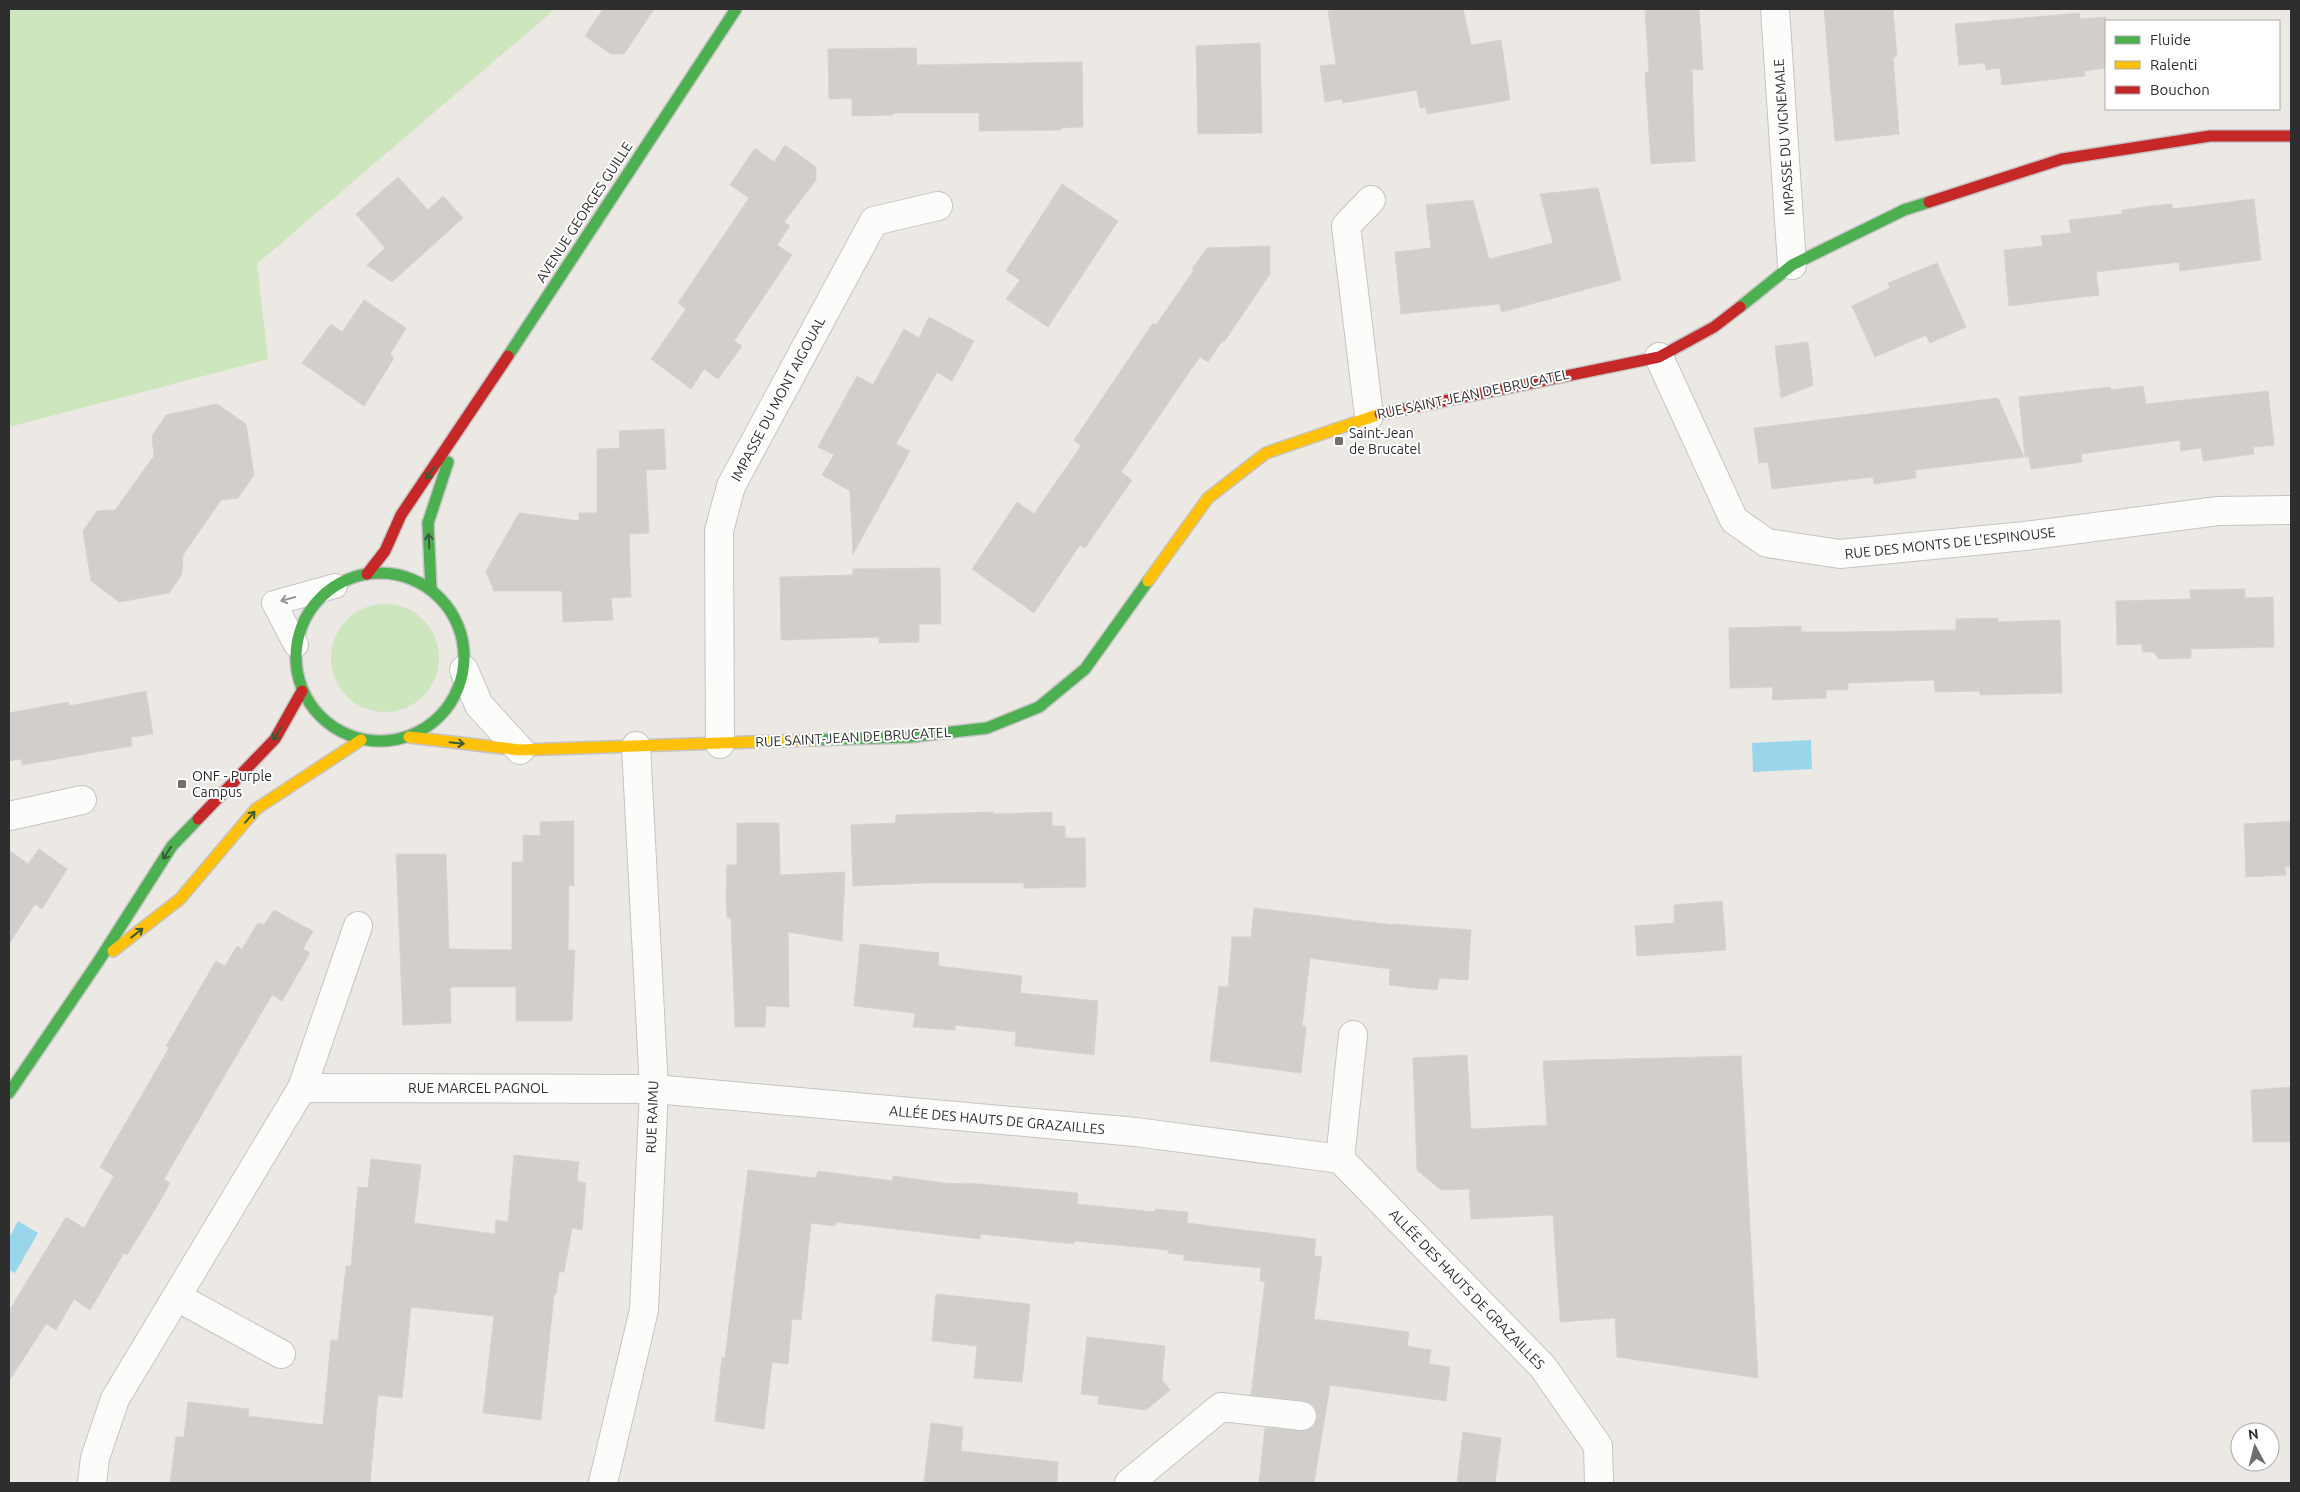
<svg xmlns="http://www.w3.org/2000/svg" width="2300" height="1492" viewBox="0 0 2300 1492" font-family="Ubuntu,sans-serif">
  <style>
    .green { fill: #cee6be }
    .water { fill: #99d6ec }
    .building { fill: #d1cecb; stroke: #d7d4d0 }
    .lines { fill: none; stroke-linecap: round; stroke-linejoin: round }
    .lane-casing { stroke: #c5c4c5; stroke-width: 26 }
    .street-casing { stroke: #c5c4c5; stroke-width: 30 }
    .fast-casing { stroke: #c5c4c5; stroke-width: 14 }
    .slow-casing { stroke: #c5c4c5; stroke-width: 14 }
    .jam-casing { stroke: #c5c4c5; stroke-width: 14 }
    .lane { stroke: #fcfcfb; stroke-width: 24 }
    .street { stroke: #fcfcfb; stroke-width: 28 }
    .fast { stroke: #4caf50; stroke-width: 11 }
    .slow { stroke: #ffc107; stroke-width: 11 }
    .jam { stroke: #c62828; stroke-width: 11 }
    .oneway { stroke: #385b3a }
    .oneway2 { stroke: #959594 }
    .poi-dot { fill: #706f6e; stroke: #fff; stroke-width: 2 }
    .labels { text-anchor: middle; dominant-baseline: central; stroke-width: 4; stroke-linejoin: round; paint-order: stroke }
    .street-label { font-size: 14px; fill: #2e2e2e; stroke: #fff }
    .poi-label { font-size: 14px; fill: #2e2e2e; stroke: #fff; text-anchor: start }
  </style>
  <rect width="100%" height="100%" fill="#ece8e4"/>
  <g class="green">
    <path d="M 9,9 L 555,9 L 257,264 L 268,359 L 9,427 Z"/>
    <circle cx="385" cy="658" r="54"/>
  </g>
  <g class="water">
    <path d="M 1811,740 L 1812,769 L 1753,772 L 1752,743 Z"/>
    <path d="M 18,1221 L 38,1233 L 15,1273 L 9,1270 L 9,1238 Z"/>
  </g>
  <g class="building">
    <path d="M 603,9 L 654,9 L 624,54 L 611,54 L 585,36 Z"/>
    <path d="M 1348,9 L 1463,9 L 1471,45 L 1501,40 L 1510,100 L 1427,114 L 1426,107 L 1420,108 L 1417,90 L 1343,103 L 1342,99 L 1325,102 L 1320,66 L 1336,64 L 1328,11 Z"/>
    <path d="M 1645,9 L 1699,9 L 1703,70 L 1692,69 L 1695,161 L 1651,164 L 1645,73 L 1649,72 Z"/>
    <path d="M 1824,9 L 1893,9 L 1897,56 L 1893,57 L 1899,134 L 1835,141 Z"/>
    <path d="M 2080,13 L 2080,19 L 2106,17 L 2106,68 L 2084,71 L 2085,76 L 2002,85 L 2000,68 L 1986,70 L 1985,63 L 1959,65 L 1955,24 Z"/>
    <path d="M 1260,43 L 1262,133 L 1198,134 L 1196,46 Z"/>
    <path d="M 916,48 L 917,65 L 1082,62 L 1083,127 L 1060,128 L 1061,130 L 979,131 L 979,113 L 893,113 L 893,115 L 852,116 L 852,98 L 829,99 L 828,49 Z"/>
    <path d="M 785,145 L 816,167 L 816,180 L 784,222 L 790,226 L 777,245 L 792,255 L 734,341 L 742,346 L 718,379 L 704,369 L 691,389 L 651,359 L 686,309 L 678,303 L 749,198 L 730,185 L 755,148 L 774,162 Z"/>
    <path d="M 398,177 L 428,210 L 443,196 L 463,218 L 392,282 L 367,265 L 385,248 L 356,214 Z"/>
    <path d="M 1062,184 L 1118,221 L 1048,327 L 1006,299 L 1020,280 L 1006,271 Z"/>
    <path d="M 1598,188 L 1621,280 L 1502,312 L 1499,304 L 1401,314 L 1395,252 L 1431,248 L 1426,205 L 1473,200 L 1489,259 L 1553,243 L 1540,194 Z"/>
    <path d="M 2254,199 L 2261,260 L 2180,271 L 2179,262 L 2096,272 L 2099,295 L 2009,306 L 2004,250 L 2043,246 L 2041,236 L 2071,233 L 2069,220 L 2122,214 L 2122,210 L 2152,206 L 2172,204 L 2172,209 Z"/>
    <path d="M 1270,246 L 1270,274 L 1224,342 L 1222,341 L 1208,362 L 1200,357 L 1181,384 L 1121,472 L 1132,480 L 1085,548 L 1080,545 L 1034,613 L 972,569 L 1017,502 L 1034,514 L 1081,446 L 1074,440 L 1153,323 L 1156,325 L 1194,270 L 1192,269 L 1207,248 Z"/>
    <path d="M 1937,263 L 1966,327 L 1930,343 L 1926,335 L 1875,357 L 1852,306 L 1890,288 L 1888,283 Z"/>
    <path d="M 364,300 L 406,328 L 390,354 L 394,358 L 364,406 L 302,363 L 331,324 L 342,332 Z"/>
    <path d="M 929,317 L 974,341 L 952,381 L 937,372 L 896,444 L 910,451 L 853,554 L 850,491 L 822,475 L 834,455 L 818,447 L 857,376 L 873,385 L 904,329 L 919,338 Z"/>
    <path d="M 1808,342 L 1813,385 L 1781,398 L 1775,346 Z"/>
    <path d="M 2143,386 L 2146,404 L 2268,391 L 2274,445 L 2253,447 L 2254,454 L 2203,461 L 2201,448 L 2181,451 L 2180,440 L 2081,454 L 2082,462 L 2031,469 L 2029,457 L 2025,457 L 2019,397 L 2110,387 L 2111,390 Z"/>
    <path d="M 1998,398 L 2024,457 L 1915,470 L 1916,478 L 1874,484 L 1873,477 L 1772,489 L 1768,462 L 1759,463 L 1754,428 Z"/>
    <path d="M 217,404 L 246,424 L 254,475 L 238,498 L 221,500 L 183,555 L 182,574 L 169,593 L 119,602 L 91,581 L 83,531 L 97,511 L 115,510 L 154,456 L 152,436 L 166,415 Z"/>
    <path d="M 664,429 L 666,469 L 646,470 L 649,533 L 629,534 L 631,597 L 611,598 L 613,620 L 563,622 L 562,591 L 494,591 L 486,571 L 519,513 L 579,521 L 579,513 L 597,513 L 597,449 L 620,448 L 619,431 Z"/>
    <path d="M 940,568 L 941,624 L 919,624 L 919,642 L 879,643 L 879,637 L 781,640 L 780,577 L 853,575 L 853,569 Z"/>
    <path d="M 2245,589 L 2245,598 L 2273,597 L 2274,647 L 2191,649 L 2191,658 L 2159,659 L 2153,652 L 2142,652 L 2142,644 L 2117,645 L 2116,601 L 2191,599 L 2190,590 Z"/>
    <path d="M 1998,618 L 1998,622 L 2060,620 L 2062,693 L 1980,695 L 1979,691 L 1935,692 L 1934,680 L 1848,683 L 1848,690 L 1826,690 L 1826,698 L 1772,700 L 1773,687 L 1730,688 L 1729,628 L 1801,626 L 1801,632 L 1846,632 L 1956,630 L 1956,619 Z"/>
    <path d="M 146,691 L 153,734 L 131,737 L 132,746 L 22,765 L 21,759 L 9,761 L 9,713 L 68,702 L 69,706 Z"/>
    <path d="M 993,812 L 993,814 L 1052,812 L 1052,826 L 1065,826 L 1065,838 L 1085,838 L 1086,887 L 1024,888 L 1024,883 L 924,883 L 853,886 L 851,825 L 895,823 L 896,815 Z"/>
    <path d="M 574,821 L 574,886 L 569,885 L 568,950 L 575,950 L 572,1021 L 516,1021 L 516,987 L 450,987 L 451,1023 L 403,1025 L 396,854 L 446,854 L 449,949 L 512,950 L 512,862 L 523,862 L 523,835 L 540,836 L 540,822 Z"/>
    <path d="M 2291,821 L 2291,867 L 2285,867 L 2286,875 L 2246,877 L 2244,824 Z"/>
    <path d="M 737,823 L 779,823 L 780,875 L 845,872 L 842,941 L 788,932 L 789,1007 L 766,1006 L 765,1027 L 735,1027 L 731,918 L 727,918 L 726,897 L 727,865 L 737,865 Z"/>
    <path d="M 39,849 L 67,869 L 42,909 L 35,904 L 9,944 L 9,850 L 28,864 Z"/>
    <path d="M 1722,901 L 1726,950 L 1637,956 L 1635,926 L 1674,923 L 1674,905 Z"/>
    <path d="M 1254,908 L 1393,925 L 1393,924 L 1471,930 L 1468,980 L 1439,978 L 1437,990 L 1406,987 L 1389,985 L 1390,969 L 1310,958 L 1302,1027 L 1306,1027 L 1301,1073 L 1210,1061 L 1219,986 L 1228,987 L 1232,937 L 1251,937 Z"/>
    <path d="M 274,910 L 313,931 L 303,949 L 310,953 L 282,1001 L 272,995 L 164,1179 L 170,1183 L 159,1203 L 127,1255 L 124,1253 L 90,1310 L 74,1299 L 56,1330 L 46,1324 L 9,1381 L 9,1311 L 66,1217 L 84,1228 L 114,1176 L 100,1167 L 169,1048 L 166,1046 L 216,961 L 225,966 L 237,946 L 242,949 L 258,923 L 264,925 Z"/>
    <path d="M 860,944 L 939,953 L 938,966 L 1022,976 L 1020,993 L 1098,1001 L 1094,1055 L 1015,1046 L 1016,1032 L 955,1025 L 955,1030 L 913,1027 L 915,1013 L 854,1006 Z"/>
    <path d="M 1467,1055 L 1471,1129 L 1547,1125 L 1543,1061 L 1741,1056 L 1758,1378 L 1617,1357 L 1615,1318 L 1560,1322 L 1553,1215 L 1471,1219 L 1469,1189 L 1441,1190 L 1417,1170 L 1413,1058 Z"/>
    <path d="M 2291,1087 L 2291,1142 L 2253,1142 L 2251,1090 Z"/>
    <path d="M 514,1155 L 579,1162 L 577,1181 L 586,1183 L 582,1230 L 572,1228 L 564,1272 L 559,1272 L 556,1294 L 554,1294 L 541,1420 L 483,1413 L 494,1316 L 411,1307 L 402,1398 L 378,1395 L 370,1483 L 170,1483 L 176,1437 L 184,1437 L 188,1402 L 249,1409 L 248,1416 L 323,1425 L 331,1340 L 338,1340 L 346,1266 L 351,1266 L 358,1187 L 368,1188 L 371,1159 L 421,1165 L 414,1223 L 495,1234 L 496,1220 L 508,1222 Z"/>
    <path d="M 748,1170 L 816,1178 L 818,1171 L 893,1181 L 893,1176 L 944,1183 L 967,1184 L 967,1183 L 1078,1193 L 1077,1204 L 1155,1212 L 1155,1209 L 1188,1212 L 1187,1223 L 1316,1239 L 1314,1256 L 1322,1257 L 1314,1319 L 1409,1332 L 1407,1346 L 1431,1350 L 1429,1364 L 1450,1367 L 1446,1401 L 1330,1385 L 1314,1483 L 1259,1483 L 1265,1428 L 1308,1430 L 1314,1426 L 1318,1417 L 1316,1409 L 1312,1404 L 1304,1401 L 1251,1395 L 1265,1282 L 1260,1281 L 1261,1268 L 1183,1260 L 1185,1255 L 1168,1253 L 1168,1250 L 1074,1241 L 1074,1244 L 981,1234 L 980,1239 L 836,1222 L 835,1226 L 811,1223 L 801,1320 L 792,1319 L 788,1364 L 772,1362 L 764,1429 L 715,1421 L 722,1357 L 725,1358 Z"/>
    <path d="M 936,1294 L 1030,1304 L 1022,1382 L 974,1378 L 977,1346 L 932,1341 Z"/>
    <path d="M 1087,1337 L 1165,1346 L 1162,1380 L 1170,1390 L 1146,1410 L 1098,1404 L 1099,1396 L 1081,1394 Z"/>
    <path d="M 931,1423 L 963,1427 L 961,1451 L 1058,1462 L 1057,1483 L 924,1483 Z"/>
    <path d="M 1463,1432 L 1501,1438 L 1495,1483 L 1457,1483 Z"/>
  </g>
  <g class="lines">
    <defs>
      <path id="lane" d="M 296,645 L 274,603 L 335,586"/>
      <g id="street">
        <path d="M 1775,9 L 1792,265"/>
        <path d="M 1659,357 L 1734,520 L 1767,543 L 1840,554 L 2025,536 L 2218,511 L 2291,510"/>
        <path d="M 1369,416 L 1346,226 L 1371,200"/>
        <path d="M 464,670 L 479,705 L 520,750"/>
        <path d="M 720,744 L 719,531 L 731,486 L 874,221 L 938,206"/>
        <path d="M 9,816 L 82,800"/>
        <path d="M 302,1088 L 654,1089 L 1136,1132 L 1340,1159 L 1543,1367 L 1598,1446 L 1599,1483"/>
        <path d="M 1340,1159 L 1353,1035"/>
        <path d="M 177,1297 L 281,1354"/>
        <path d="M 92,1483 L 95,1458 L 115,1399 L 302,1088 L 358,926"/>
        <path d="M 603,1483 L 644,1310 L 654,1089 L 636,746"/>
        <path d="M 1129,1483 L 1221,1407 L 1302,1416"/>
      </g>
      <g id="fast">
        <path d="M 1740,307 L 1792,265 L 1904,210 L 1929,202"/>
        <path d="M 508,356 L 736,9"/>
        <circle cx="380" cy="657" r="84"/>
        <path d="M 431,590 L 428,523 L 448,462"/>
        <path d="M 811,740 L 909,737 L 987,728 L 1039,707 L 1085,669 L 1148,581"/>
        <path d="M 9,1093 L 98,962 L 172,846 L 198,819"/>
      </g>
      <g id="slow">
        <path d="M 1148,581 L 1208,498 L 1266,453 L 1380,414"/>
        <path d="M 409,737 L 520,750 L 811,740"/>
        <path d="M 113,951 L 180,899 L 256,809 L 361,740"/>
      </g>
      <g id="jam">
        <path d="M 1929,202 L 2062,159 L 2210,136 L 2291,136"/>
        <path d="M 1380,414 L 1659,357 L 1714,327 L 1740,307"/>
        <path d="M 367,574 L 385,551 L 401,515 L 508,356"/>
        <path d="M 198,819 L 275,739 L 302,691"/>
      </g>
    </defs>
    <use href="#lane" class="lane-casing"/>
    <use href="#street" class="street-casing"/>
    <use href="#fast" class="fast-casing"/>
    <use href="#slow" class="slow-casing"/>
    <use href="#jam" class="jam-casing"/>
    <use href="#lane" class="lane"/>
    <use href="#street" class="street"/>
    <use href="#fast" class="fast"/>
    <use href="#slow" class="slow"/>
    <use href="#jam" class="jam"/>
  </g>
  <defs><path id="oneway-shaft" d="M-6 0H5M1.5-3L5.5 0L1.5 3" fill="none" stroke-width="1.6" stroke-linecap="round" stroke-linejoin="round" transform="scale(1.25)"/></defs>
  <g class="oneway">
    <use href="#oneway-shaft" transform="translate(430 473) rotate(125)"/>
    <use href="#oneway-shaft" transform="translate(429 541) rotate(-93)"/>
    <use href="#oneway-shaft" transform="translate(277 734) rotate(122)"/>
    <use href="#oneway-shaft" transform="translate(457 743) rotate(6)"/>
    <use href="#oneway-shaft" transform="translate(250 817) rotate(-49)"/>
    <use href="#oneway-shaft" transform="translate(167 853) rotate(123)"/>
    <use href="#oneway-shaft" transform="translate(137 933) rotate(-38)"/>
  </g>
  <use class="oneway2" href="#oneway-shaft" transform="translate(288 599) rotate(165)"/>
  <g class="poi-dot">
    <rect x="1334" y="436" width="10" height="10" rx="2.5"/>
    <rect x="177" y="779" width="10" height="10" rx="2.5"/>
  </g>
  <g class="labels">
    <g class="street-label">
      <text transform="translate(1784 137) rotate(-94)">IMPASSE DU VIGNEMALE</text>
      <text transform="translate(584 212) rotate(-57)">AVENUE GEORGES GUILLE</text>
      <text transform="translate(1473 394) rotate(-12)">RUE SAINT-JEAN DE BRUCATEL</text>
      <text transform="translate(778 399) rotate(-62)">IMPASSE DU MONT AIGOUAL</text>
      <text transform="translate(1950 543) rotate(-6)">RUE DES MONTS DE L'ESPINOUSE</text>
      <text transform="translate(853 737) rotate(-3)">RUE SAINT-JEAN DE BRUCATEL</text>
      <text x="478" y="1088">RUE MARCEL PAGNOL</text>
      <text transform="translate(652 1117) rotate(-88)">RUE RAIMU</text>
      <text transform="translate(997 1120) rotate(5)">ALLÉE DES HAUTS DE GRAZAILLES</text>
      <text transform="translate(1467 1289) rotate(46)">ALLÉE DES HAUTS DE GRAZAILLES</text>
    </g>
    <g class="poi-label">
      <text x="1349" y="433">Saint-Jean<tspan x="1349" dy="16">de Brucatel</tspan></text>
      <text x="192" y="776">ONF - Purple<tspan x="192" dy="16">Campus</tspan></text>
    </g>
  </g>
  <rect width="2300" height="1492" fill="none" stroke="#2e2e2e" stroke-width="20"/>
  <rect x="2105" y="20" width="175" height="90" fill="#ffffff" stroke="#ababab"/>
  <rect x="2115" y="36" width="25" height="8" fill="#4caf50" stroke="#ababab"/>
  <text x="2150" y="45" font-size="15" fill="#2e2e2e">Fluide</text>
  <rect x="2115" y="61" width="25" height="8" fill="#ffc107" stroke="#ababab"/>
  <text x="2150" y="70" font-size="15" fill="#2e2e2e">Ralenti</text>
  <rect x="2115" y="86" width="25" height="8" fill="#c62828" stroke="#ababab"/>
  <text x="2150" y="95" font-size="15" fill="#2e2e2e">Bouchon</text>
  <g transform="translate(2255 1447) rotate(353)"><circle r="24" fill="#ffffff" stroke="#ababab"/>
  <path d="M0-4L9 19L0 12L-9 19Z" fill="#706f6e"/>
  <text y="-8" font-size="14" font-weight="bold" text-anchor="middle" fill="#2e2e2e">N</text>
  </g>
</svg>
